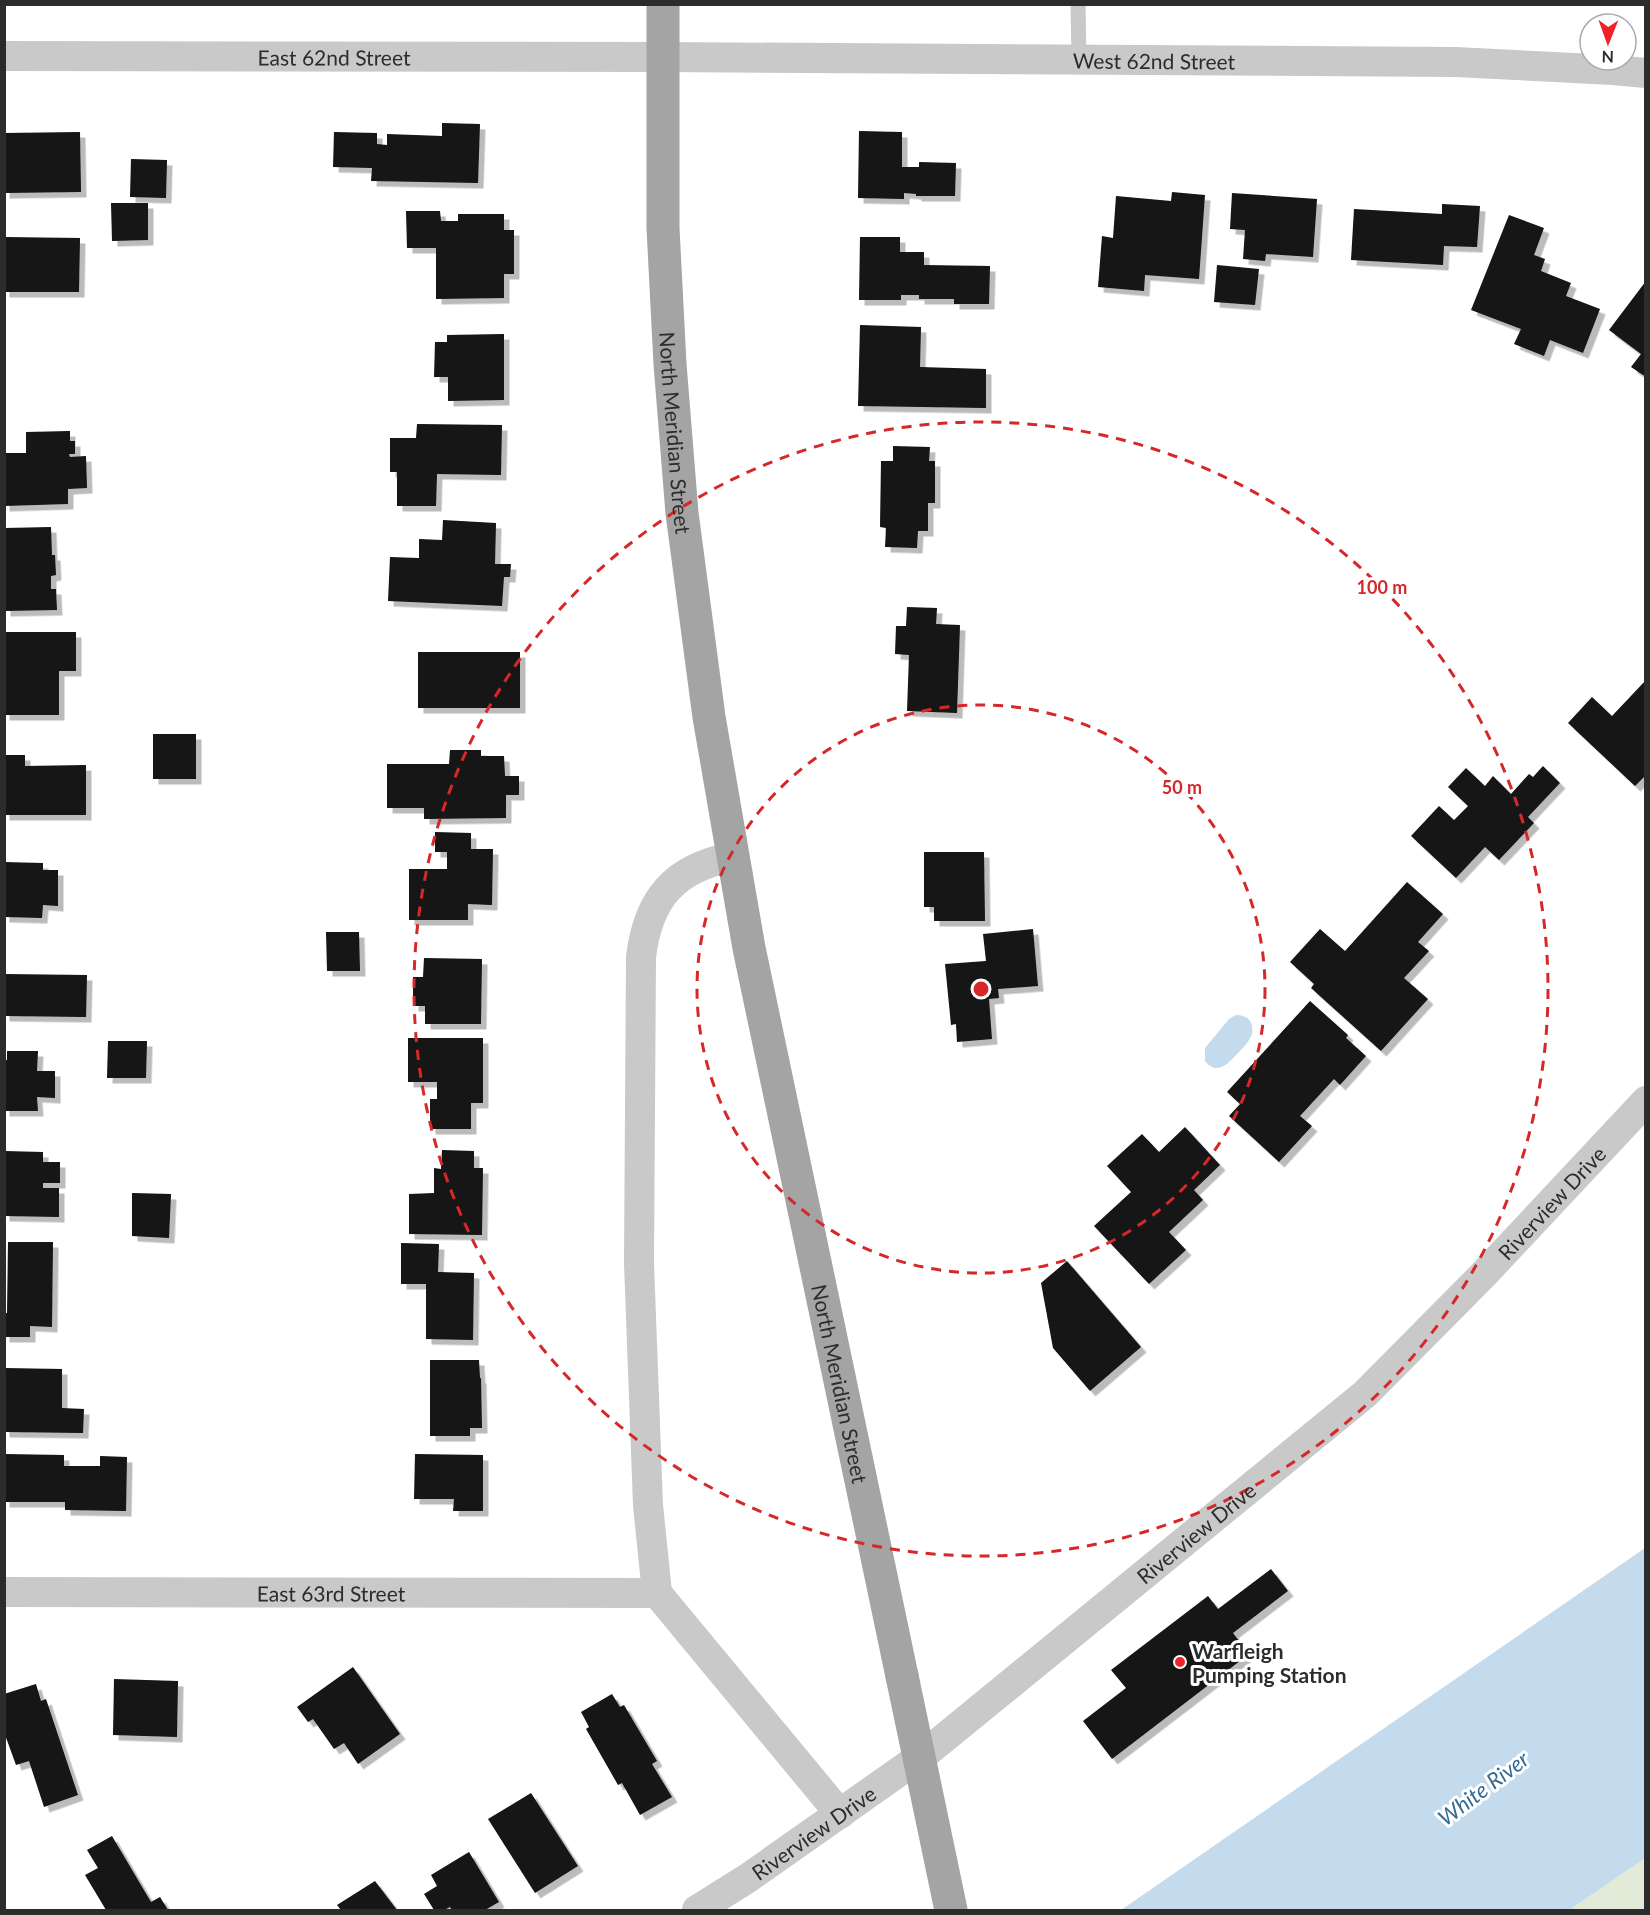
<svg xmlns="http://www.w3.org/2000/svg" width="1650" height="1915" viewBox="0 0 1650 1915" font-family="Lato,sans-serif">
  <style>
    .green { fill: #e2ebd8 }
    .water { fill: #c3dbed }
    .building { fill: #131313; filter: url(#shadow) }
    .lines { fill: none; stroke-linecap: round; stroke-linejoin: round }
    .lane { stroke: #c9c9c9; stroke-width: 15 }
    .street { stroke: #c9c9c9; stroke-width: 30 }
    .primary { stroke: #a4a4a4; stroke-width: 33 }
    .primary-bridge { stroke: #a4a4a4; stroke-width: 33 }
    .ring { fill: none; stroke: #d62828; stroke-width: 3; stroke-dasharray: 10 8 }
    .poi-dot { fill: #ef222b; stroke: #fff; stroke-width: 2 }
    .labels { text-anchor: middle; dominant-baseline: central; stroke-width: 6; stroke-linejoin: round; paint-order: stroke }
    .street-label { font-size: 21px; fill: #2c2c2c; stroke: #fff }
    .poi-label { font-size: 21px; font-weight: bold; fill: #2c2c2c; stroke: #fff; text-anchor: start }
    .water-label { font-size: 22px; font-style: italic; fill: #366c92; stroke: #fff }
    .centre { fill: #d62828; stroke: #fff; stroke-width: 3 }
    .ring-label { font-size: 18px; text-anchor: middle; font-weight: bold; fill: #d62828; stroke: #fff; stroke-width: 6; stroke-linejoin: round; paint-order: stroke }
  </style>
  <defs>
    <filter id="shadow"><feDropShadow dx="5.5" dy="5.5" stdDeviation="0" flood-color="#0004"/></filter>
  </defs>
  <rect width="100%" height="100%" fill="#fff"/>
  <path class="green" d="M 1645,1857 L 1645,1910 L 1568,1910 Z"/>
  <g class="water">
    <path d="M 1236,1015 C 1248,1015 1254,1022 1252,1034 C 1249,1042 1243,1048 1237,1054 C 1228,1064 1217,1076 1205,1061 L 1205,1048 L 1229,1019 Z"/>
    <path d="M 1645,1548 L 1645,1858 L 1569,1910 L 1121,1910 Z"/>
  </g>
  <g class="building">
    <path d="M 442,123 L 480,124 L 478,183 L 371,181 L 372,168 L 333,167 L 334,132 L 377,133 L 377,144 L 387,145 L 387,134 L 442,136 Z"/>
    <path d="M 859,131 L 902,132 L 902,167 L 919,167 L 919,162 L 956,163 L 955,196 L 916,196 L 916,194 L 904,193 L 904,199 L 858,198 Z"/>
    <path d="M 80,132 L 81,192 L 4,193 L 4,133 Z"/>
    <path d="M 131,159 L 167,160 L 166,198 L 130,197 Z"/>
    <path d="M 1172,192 L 1205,195 L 1199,279 L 1145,275 L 1144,291 L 1098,287 L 1102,236 L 1113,238 L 1116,196 L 1171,201 Z"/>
    <path d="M 1232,193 L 1317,199 L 1313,257 L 1266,254 L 1265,261 L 1243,259 L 1245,230 L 1230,229 Z"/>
    <path d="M 111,203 L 148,203 L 148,240 L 112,241 Z"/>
    <path d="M 1442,204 L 1480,206 L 1477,247 L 1444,246 L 1443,265 L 1351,260 L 1354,209 L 1442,214 Z"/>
    <path d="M 406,211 L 440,211 L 441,221 L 458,221 L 458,214 L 504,214 L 504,230 L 514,230 L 514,274 L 504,274 L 504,298 L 436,299 L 436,248 L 407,248 Z"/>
    <path d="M 1509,215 L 1544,228 L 1534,255 L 1545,259 L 1541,271 L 1571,283 L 1566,296 L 1600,309 L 1583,353 L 1550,340 L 1544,356 L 1514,344 L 1521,329 L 1471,310 Z"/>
    <path d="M 4,237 L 80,238 L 79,292 L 4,292 Z"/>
    <path d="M 860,237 L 900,237 L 900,252 L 924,252 L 924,265 L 990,266 L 989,304 L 954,304 L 954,299 L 919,299 L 919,295 L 901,295 L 901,300 L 859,300 Z"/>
    <path d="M 1217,265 L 1259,269 L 1255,305 L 1214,302 Z"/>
    <path d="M 1646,281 L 1646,377 L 1631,367 L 1641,354 L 1609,330 Z"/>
    <path d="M 860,325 L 921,327 L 920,367 L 986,369 L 986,408 L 858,406 Z"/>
    <path d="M 504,334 L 504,400 L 448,401 L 448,377 L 434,377 L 435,342 L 447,342 L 447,335 Z"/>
    <path d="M 417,424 L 502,425 L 501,475 L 437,474 L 436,506 L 397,506 L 397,472 L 390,472 L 390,438 L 416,438 Z"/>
    <path d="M 70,431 L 70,441 L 75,441 L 75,454 L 69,454 L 70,457 L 86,456 L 87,488 L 68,489 L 68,504 L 4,506 L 4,453 L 26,453 L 26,432 Z"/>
    <path d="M 893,446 L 930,447 L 929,461 L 935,461 L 935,503 L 928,503 L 928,531 L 918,531 L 917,548 L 885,547 L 886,528 L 880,527 L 881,461 L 893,461 Z"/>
    <path d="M 443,520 L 496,523 L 495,564 L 511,564 L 510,577 L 504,577 L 502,606 L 388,601 L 390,557 L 419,558 L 419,539 L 442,540 Z"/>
    <path d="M 51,527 L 52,555 L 55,555 L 56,575 L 51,576 L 51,589 L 56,589 L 57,610 L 5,611 L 5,528 Z"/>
    <path d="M 907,607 L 937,608 L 936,624 L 960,625 L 957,713 L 907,711 L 909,655 L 895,654 L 896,626 L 906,626 Z"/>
    <path d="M 4,632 L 76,632 L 76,671 L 59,671 L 59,715 L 4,715 Z"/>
    <rect x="418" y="652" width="102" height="56"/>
    <path d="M 1646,680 L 1646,775 L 1635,786 L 1568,723 L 1592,697 L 1612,716 Z"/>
    <rect x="153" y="734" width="43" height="45"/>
    <path d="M 450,750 L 481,750 L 481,756 L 504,756 L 505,776 L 519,776 L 519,795 L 506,795 L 506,818 L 424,819 L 424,808 L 387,808 L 387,764 L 449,764 Z"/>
    <path d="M 4,755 L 25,755 L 25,766 L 86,765 L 86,815 L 4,815 Z"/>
    <path d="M 1543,766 L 1560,783 L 1528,817 L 1534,823 L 1499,860 L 1485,847 L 1456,878 L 1411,836 L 1439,806 L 1454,820 L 1468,806 L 1448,787 L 1466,768 L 1485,786 L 1493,776 L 1511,794 L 1529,774 L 1533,777 Z"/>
    <path d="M 435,832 L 471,833 L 471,849 L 493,849 L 492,905 L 468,904 L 468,920 L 409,920 L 409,869 L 447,869 L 447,852 L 435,852 Z"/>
    <path d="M 924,852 L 984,852 L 985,921 L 934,921 L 934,907 L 924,907 Z"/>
    <path d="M 4,862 L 43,863 L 43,870 L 58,870 L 58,906 L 43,905 L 42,918 L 4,917 Z"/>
    <path d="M 1407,882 L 1443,914 L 1418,942 L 1429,951 L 1404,978 L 1428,999 L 1381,1051 L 1311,988 L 1314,984 L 1290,962 L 1320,929 L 1345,951 Z"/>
    <path d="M 1033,929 L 1038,986 L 998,989 L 999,998 L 989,999 L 992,1039 L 957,1042 L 956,1024 L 951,1025 L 945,964 L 986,961 L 983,934 Z"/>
    <path d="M 326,932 L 359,932 L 360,971 L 327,971 Z"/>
    <path d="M 424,958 L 482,959 L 481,1024 L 425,1024 L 425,1006 L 413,1006 L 413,977 L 423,977 Z"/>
    <path d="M 4,974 L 87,975 L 86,1017 L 4,1016 Z"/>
    <path d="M 1310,1001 L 1348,1035 L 1346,1038 L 1366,1056 L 1340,1085 L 1334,1079 L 1300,1116 L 1312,1126 L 1279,1162 L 1229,1116 L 1240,1104 L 1227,1092 Z"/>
    <path d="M 408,1038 L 483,1038 L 483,1103 L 471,1103 L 471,1129 L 430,1129 L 430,1099 L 437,1099 L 437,1082 L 408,1082 Z"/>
    <path d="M 108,1041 L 147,1041 L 146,1078 L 107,1078 Z"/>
    <path d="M 7,1051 L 38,1051 L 37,1071 L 55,1071 L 55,1098 L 37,1097 L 38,1111 L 4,1111 L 4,1060 L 7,1060 Z"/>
    <path d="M 1185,1127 L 1220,1165 L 1194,1190 L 1203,1200 L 1169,1232 L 1186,1250 L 1149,1284 L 1094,1226 L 1131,1192 L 1107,1166 L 1142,1134 L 1159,1152 Z"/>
    <path d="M 442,1150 L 474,1151 L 474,1168 L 483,1168 L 482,1235 L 409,1234 L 409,1194 L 434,1193 L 434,1168 L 441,1169 Z"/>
    <path d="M 4,1151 L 43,1152 L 43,1162 L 60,1162 L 60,1183 L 43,1183 L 43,1188 L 59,1188 L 59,1217 L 4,1216 Z"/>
    <path d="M 132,1193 L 171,1194 L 169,1238 L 132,1236 Z"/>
    <path d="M 8,1242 L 53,1242 L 52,1327 L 30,1326 L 30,1337 L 4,1337 L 4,1313 L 7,1313 Z"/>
    <path d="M 401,1243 L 439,1244 L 438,1272 L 474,1273 L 473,1340 L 426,1339 L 426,1284 L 401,1284 Z"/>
    <path d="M 1067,1261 L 1141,1347 L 1090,1391 L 1053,1348 L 1041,1283 Z"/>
    <path d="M 430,1360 L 479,1360 L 480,1378 L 481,1378 L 482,1428 L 470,1428 L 470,1436 L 430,1436 Z"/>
    <path d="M 4,1368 L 62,1369 L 62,1408 L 84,1409 L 83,1433 L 4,1432 Z"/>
    <path d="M 4,1454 L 64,1455 L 64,1466 L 100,1466 L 100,1456 L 127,1457 L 126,1511 L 65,1510 L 65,1502 L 4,1502 Z"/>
    <path d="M 415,1454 L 483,1455 L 483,1511 L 453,1511 L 454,1499 L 414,1499 Z"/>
    <path d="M 1271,1569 L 1288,1591 L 1233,1633 L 1249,1654 L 1112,1759 L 1083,1721 L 1126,1688 L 1111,1670 L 1208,1596 L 1218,1609 Z"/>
    <path d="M 353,1667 L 400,1734 L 358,1764 L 344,1743 L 334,1749 L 313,1719 L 308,1722 L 297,1707 Z"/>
    <path d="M 114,1679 L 178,1681 L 177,1737 L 113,1735 Z"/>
    <path d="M 36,1684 L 41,1701 L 46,1699 L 78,1795 L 44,1807 L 29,1761 L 16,1765 L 4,1732 L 4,1694 Z"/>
    <path d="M 612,1694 L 620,1707 L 624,1705 L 657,1761 L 652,1764 L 672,1797 L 640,1815 L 622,1783 L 618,1785 L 586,1729 L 589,1727 L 581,1712 Z"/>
    <path d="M 531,1793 L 578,1866 L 535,1893 L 488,1819 Z"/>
    <path d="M 112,1836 L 151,1902 L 160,1897 L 168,1910 L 106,1910 L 85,1875 L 98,1868 L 87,1850 Z"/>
    <path d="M 469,1852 L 499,1902 L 485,1910 L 452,1910 L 450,1907 L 444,1910 L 434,1910 L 424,1894 L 437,1886 L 431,1875 Z"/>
    <path d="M 375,1881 L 397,1910 L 341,1910 L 337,1905 Z"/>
  </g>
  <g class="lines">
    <path class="lane" d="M 1078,4 L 1079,60"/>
    <g class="street">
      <path id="s1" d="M 4,56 L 663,57 L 1455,62 L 1613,70 L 1646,73"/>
      <path d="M 732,857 C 674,868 648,899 641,957 L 639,1263 L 648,1505 L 657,1593 L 840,1814"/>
      <path id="s2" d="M 4,1592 L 657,1593"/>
      <path id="s3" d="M 697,1910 L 748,1878 L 927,1752 L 1365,1394 L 1483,1275 L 1646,1101"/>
    </g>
    <path class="primary" id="s4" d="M 663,4 L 663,228 L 670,364 L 682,513 L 709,717 L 749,948 L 902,1676"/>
    <path class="primary-bridge" d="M 902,1676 L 951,1910"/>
  </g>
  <g class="ring">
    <circle cx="981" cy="989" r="284"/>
    <circle cx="981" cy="989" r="567"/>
  </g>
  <circle class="poi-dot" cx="1180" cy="1662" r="6"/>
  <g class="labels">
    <g class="street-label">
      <text stroke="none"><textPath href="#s1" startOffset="330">East 62nd Street</textPath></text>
      <text stroke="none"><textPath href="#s1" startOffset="1150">West 62nd Street</textPath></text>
      <text stroke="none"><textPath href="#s4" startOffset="429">North Meridian Street</textPath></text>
      <text stroke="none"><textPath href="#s3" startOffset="1112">Riverview Drive</textPath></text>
      <text stroke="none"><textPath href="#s4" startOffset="1395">North Meridian Street</textPath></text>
      <text stroke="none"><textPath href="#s3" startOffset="626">Riverview Drive</textPath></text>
      <text stroke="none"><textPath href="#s2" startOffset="327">East 63rd Street</textPath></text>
      <text stroke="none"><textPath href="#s3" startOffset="140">Riverview Drive</textPath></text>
    </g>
    <g class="poi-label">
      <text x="1192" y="1650">Warfleigh<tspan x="1192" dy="24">Pumping Station</tspan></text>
    </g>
    <g class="water-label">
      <text transform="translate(1483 1788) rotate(-37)">White River</text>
    </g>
  </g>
  <circle cx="981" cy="989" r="9" class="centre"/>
  <g class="ring-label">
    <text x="1382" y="594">100 m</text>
    <text x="1182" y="794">50 m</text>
  </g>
  <rect width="1650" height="1915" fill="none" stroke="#2c2c2c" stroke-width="12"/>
  <g transform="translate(1608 42) rotate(181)"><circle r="28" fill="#ffffff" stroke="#ababab" stroke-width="1.5"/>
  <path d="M0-4.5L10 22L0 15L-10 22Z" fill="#ef222b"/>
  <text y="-9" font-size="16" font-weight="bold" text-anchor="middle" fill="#2c2c2c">N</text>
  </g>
</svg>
